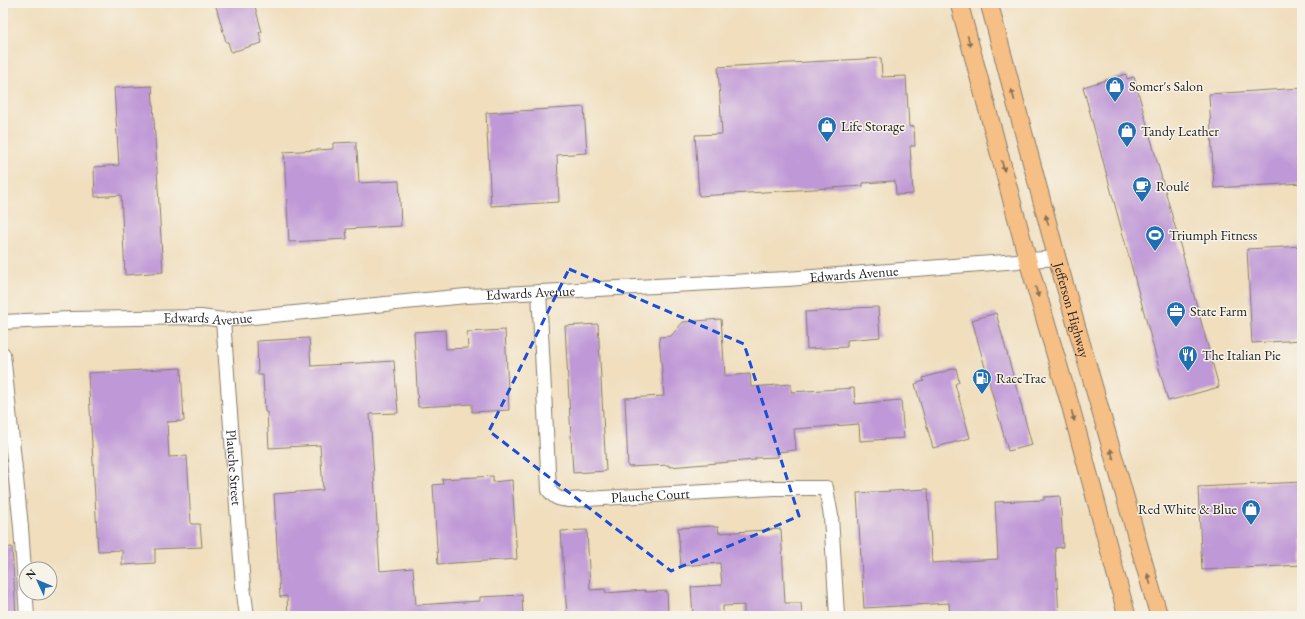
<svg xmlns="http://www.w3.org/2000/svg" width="1305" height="619" viewBox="0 0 1305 619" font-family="'EB Garamond',serif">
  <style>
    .building { fill: #bf98d7 }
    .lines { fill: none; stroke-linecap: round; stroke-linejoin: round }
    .minor-casing { stroke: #867d6c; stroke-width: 16 }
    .major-casing { stroke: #867d6c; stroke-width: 19 }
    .minor { stroke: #fff; stroke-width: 14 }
    .major { stroke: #f5bf86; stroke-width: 17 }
    .oneway { fill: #886e51 }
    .marked { fill: none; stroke: #1d4ed8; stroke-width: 3; stroke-dasharray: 8 5; stroke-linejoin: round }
    .labels { text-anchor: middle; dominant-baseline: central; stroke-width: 3; stroke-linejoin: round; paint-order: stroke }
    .poi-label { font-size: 14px; fill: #1c1c1c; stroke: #f7f3e8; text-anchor: start }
    .street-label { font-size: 14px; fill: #1c1c1c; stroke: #f7f3e8 }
  </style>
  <rect width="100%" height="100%" fill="#f7f3e8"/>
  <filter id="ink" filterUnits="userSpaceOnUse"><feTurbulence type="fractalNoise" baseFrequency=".025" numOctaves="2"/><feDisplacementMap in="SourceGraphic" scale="8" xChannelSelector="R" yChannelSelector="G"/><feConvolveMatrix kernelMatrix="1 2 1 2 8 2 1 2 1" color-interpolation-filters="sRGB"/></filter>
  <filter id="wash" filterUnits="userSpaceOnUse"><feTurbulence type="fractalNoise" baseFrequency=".012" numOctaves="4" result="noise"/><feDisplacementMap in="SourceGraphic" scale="16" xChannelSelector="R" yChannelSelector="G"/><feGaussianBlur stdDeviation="0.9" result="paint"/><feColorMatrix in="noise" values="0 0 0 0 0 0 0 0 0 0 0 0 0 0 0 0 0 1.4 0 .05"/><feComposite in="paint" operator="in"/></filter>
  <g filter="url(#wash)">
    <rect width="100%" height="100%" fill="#f0debd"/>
    <g id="blocks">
      <g class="building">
        <path d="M 215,3 L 254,3 L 262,32 L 259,32 L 262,43 L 231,52 L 228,42 L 226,42 Z"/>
        <path d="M 881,58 L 882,77 L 906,76 L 909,127 L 914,126 L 915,146 L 910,146 L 913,194 L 896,195 L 895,181 L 863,183 L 863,186 L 699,196 L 695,135 L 722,134 L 718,67 Z"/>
        <path d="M 1126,74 L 1127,79 L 1134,77 L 1219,387 L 1168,401 L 1083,87 Z"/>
        <path d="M 152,86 L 163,272 L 125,275 L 121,195 L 95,197 L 94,167 L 119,165 L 114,88 Z"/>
        <path d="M 1302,88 L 1302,183 L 1214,188 L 1209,94 Z"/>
        <path d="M 584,107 L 587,153 L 557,155 L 559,202 L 491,206 L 486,113 Z"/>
        <path d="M 356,142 L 356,150 L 357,150 L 359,183 L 399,181 L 401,226 L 346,229 L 347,239 L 289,242 L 284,152 L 333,149 L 333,143 Z"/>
        <path d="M 1302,246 L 1302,340 L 1252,343 L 1247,249 Z"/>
        <path d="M 878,307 L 880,337 L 847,340 L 847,347 L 807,349 L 805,312 L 853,309 L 853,308 Z"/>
        <path d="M 996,313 L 1032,445 L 1008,451 L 972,320 Z"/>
        <path d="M 721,319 L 725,376 L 750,374 L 751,387 L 791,384 L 791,392 L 854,388 L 855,404 L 901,400 L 904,438 L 860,441 L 859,424 L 794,429 L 796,450 L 778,452 L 778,457 L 755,458 L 755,460 L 669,467 L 669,465 L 628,467 L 625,398 L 664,396 L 659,337 L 671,336 L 683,322 Z"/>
        <path d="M 598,324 L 606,471 L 573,473 L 565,326 Z"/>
        <path d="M 445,330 L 446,349 L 468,348 L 467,332 L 505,330 L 509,410 L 472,412 L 472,404 L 418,407 L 414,332 Z"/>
        <path d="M 309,338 L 311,366 L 394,361 L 398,413 L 370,414 L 380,571 L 413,568 L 416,605 L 480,601 L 480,597 L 522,595 L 523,616 L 480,616 L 480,613 L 458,615 L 458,616 L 288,616 L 287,596 L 280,597 L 274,494 L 323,490 L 320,445 L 269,448 L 267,412 L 265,412 L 263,375 L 258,375 L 257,341 Z"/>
        <path d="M 181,368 L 184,421 L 167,422 L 169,457 L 187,456 L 191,524 L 200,524 L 202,547 L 155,549 L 155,563 L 122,565 L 122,550 L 98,551 L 88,373 Z"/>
        <path d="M 956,368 L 959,382 L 955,384 L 970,438 L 933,448 L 915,384 L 924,381 L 923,378 Z"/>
        <path d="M 493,476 L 493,482 L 512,480 L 517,559 L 438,564 L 433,485 L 443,484 L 442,479 Z"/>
        <path d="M 1302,482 L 1302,565 L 1202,570 L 1198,487 Z"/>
        <path d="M 928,489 L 932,563 L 998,559 L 995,502 L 1044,500 L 1044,497 L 1060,496 L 1063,547 L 1055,548 L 1059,616 L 950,616 L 949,603 L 864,608 L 857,493 Z"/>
        <path d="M 713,526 L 714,527 L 718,527 L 719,533 L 781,529 L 785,603 L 801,603 L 802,616 L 744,616 L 744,605 L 723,606 L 723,616 L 693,616 L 691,587 L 722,585 L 720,563 L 681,566 L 678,528 Z"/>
        <path d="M 587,530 L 590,590 L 605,589 L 606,593 L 645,590 L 645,592 L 667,591 L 668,615 L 567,616 L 561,531 Z"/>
        <path d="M 12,547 L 16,616 L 3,616 L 3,548 Z"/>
      </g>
    </g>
  </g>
  <g filter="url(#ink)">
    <use href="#blocks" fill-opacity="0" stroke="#867d6c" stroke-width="1"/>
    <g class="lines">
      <defs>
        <g id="minor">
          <path id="s1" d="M 539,292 L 549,490 C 556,499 559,499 570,500 L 774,488 L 826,488 L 831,516 L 837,616"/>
          <path id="s2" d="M 223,320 L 243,586 L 247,616"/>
          <path id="s3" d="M 3,322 L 71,319 L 201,317 L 223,320 L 466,296 L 787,279 L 1057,258"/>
          <path d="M 3,354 L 21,527 L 27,616"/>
        </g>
        <g id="major">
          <path d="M 959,3 L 1028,261 L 1071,408 L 1127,616"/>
          <path id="s4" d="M 989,3 L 1057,258 L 1159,616"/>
        </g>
      </defs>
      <use href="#minor" class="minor-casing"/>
      <use href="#major" class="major-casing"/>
      <use href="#minor" class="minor"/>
      <use href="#major" class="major"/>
    </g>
    <defs><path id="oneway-solid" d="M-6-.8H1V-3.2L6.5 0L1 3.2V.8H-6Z"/></defs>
    <g class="oneway">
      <use href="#oneway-solid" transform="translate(969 41) rotate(75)"/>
      <use href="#oneway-solid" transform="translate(1013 95) rotate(-105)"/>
      <use href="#oneway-solid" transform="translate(1003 166) rotate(75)"/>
      <use href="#oneway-solid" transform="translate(1047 220) rotate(-105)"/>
      <use href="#oneway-solid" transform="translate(1037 292) rotate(74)"/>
      <use href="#oneway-solid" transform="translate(1073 416) rotate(75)"/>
      <use href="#oneway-solid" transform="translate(1112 454) rotate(-106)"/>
      <use href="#oneway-solid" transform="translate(1149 579) rotate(-106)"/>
    </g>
  </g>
  <path class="marked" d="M 569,269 L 744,344 L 799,516 L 671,571 L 489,431 Z"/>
  <defs>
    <symbol id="shop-pin" viewBox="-11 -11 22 30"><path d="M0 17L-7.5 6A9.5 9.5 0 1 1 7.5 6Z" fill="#1f6fb2" stroke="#f7f3e8"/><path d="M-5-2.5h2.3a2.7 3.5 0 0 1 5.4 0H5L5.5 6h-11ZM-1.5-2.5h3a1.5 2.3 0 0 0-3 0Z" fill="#fff"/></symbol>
    <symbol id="cafe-pin" viewBox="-11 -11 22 30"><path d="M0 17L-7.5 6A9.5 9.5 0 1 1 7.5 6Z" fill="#1f6fb2" stroke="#f7f3e8"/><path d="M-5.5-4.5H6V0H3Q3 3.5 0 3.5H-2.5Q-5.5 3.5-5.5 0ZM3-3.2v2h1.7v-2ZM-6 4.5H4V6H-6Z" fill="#fff"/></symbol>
    <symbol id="stadium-pin" viewBox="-11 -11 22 30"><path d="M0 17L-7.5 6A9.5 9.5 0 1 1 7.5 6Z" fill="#1f6fb2" stroke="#f7f3e8"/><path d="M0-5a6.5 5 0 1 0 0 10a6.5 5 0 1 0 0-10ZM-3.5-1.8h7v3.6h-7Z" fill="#fff"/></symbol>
    <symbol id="office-pin" viewBox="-11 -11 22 30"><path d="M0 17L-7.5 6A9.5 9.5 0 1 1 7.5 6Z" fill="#1f6fb2" stroke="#f7f3e8"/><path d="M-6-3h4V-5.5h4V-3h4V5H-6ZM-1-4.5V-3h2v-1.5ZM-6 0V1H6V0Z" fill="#fff"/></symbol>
    <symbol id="restaurant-pin" viewBox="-11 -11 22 30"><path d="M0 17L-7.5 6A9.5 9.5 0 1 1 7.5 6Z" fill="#1f6fb2" stroke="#f7f3e8"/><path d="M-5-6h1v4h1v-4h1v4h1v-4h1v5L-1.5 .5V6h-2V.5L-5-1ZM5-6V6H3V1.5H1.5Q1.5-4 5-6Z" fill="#fff"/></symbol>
    <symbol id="fuel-pin" viewBox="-11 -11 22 30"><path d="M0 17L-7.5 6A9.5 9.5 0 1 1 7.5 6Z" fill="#1f6fb2" stroke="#f7f3e8"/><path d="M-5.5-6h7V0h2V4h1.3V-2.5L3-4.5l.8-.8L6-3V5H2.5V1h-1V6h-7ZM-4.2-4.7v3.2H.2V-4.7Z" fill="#fff"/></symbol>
  </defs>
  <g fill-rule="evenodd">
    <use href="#shop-pin" x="1104" y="75" width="22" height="30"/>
    <use href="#shop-pin" x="816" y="115" width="22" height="30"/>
    <use href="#shop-pin" x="1116" y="120" width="22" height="30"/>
    <use href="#cafe-pin" x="1131" y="175" width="22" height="30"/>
    <use href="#stadium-pin" x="1144" y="224" width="22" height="30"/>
    <use href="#office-pin" x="1165" y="300" width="22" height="30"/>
    <use href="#restaurant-pin" x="1177" y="344" width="22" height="30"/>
    <use href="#fuel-pin" x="971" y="367" width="22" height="30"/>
    <use href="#shop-pin" x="1240" y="498" width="22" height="30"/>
  </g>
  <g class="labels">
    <g class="poi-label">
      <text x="1129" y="86">Somer's Salon</text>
      <text x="841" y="126">Life Storage</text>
      <text x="1141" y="131">Tandy Leather</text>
      <text x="1156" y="186">Roulé</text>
      <text x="1169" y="235">Triumph Fitness</text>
      <text x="1190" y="311">State Farm</text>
      <text x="1202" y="355">The Italian Pie</text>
      <text x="996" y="378">RaceTrac</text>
      <text x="1237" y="509" text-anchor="end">Red White &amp; Blue</text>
    </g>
    <g class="street-label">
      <text stroke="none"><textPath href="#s3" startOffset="853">Edwards Avenue</textPath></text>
      <text stroke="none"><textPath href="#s3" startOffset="529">Edwards Avenue</textPath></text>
      <text stroke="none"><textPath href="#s4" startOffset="318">Jefferson Highway</textPath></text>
      <text stroke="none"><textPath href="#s3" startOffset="205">Edwards Avenue</textPath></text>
      <text stroke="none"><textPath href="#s2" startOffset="148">Plauche Street</textPath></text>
      <text stroke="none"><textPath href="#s1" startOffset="303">Plauche Court</textPath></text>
    </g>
  </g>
  <rect width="1305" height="619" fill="none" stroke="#f7f3e8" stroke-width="16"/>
  <g transform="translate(38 581) rotate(314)"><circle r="19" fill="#f7f3e8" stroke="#9f9d96"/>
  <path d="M0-3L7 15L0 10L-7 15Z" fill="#1f6fb2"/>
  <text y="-6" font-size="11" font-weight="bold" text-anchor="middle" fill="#1c1c1c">N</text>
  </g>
</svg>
